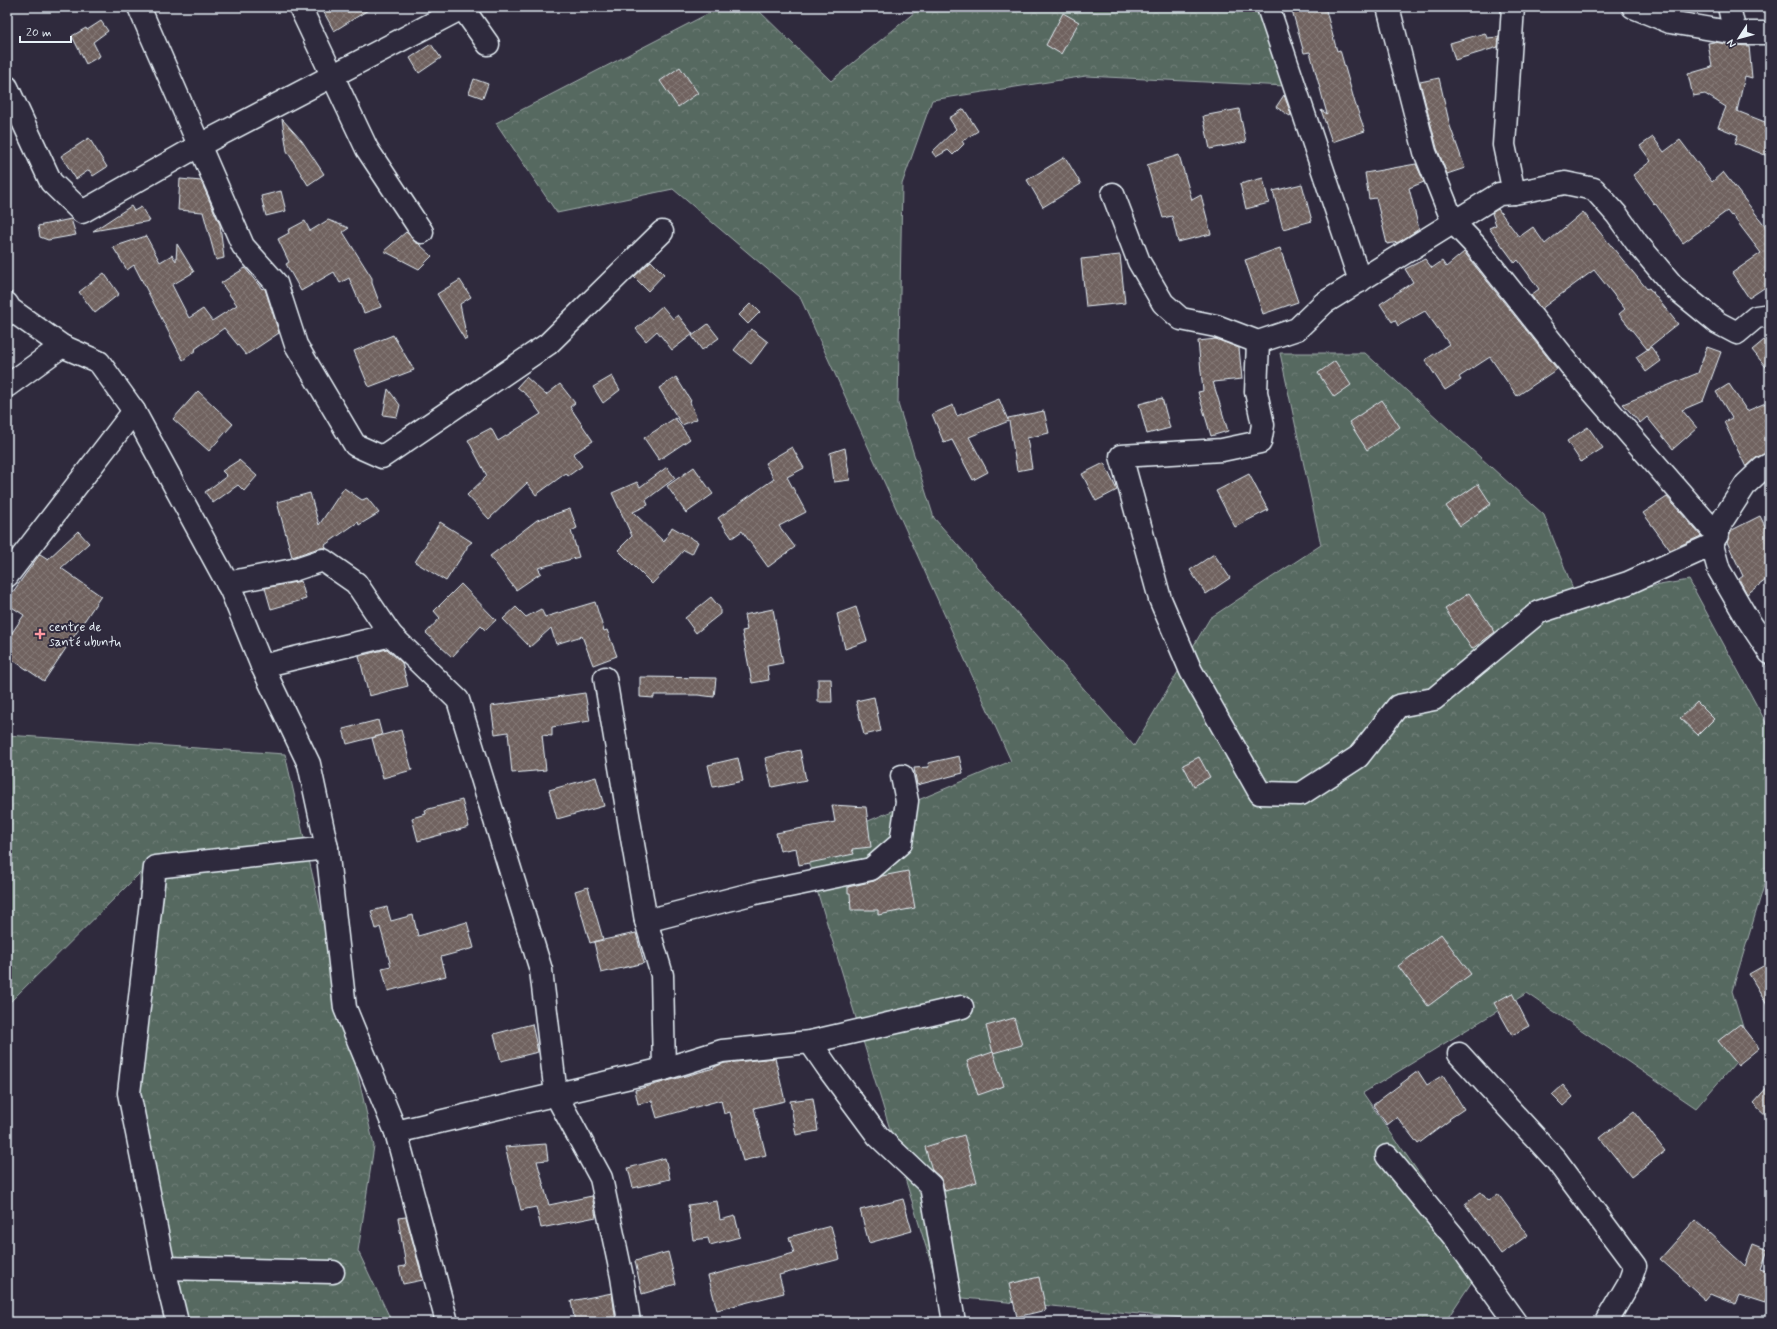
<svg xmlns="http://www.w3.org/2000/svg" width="1777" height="1329" viewBox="0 0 1777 1329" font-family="Mynerve,sans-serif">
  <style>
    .forest { fill: url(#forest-crowns); stroke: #a0adac }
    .building { fill: url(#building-cross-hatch); stroke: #e8f1f8 }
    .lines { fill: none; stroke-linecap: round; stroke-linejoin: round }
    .minor-casing { stroke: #e8f1f8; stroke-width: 25 }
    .minor { stroke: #2f2a3d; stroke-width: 22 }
    .poi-dot { fill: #ff9aa2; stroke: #2f2a3d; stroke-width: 1.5 }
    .labels { text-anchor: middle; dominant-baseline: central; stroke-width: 4; stroke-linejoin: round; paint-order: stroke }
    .poi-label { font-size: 13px; fill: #e8f1f8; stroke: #2f2a3d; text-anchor: start }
  </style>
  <defs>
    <pattern id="forest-crowns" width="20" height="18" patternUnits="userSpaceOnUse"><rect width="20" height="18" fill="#576961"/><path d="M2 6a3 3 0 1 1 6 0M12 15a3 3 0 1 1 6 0" fill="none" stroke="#6f7f78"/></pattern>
    <pattern id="building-cross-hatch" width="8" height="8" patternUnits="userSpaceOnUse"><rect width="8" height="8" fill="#6f625e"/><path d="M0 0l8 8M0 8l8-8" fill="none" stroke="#847976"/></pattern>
  </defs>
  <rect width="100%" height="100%" fill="#2f2a3d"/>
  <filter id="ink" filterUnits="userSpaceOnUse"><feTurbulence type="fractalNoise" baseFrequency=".025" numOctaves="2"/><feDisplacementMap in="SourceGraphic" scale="8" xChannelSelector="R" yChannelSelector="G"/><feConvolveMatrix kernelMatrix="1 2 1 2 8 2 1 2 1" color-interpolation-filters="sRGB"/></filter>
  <g filter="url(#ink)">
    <g class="forest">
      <path d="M 721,7 L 755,7 L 831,81 L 921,7 L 1258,7 L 1285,86 L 1086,76 L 932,100 L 902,184 L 898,404 L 934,518 L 1134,746 L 1210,618 L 1321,545 L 1280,353 L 1365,353 L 1544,515 L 1577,599 L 1689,580 L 1770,730 L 1770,866 L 1732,991 L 1749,1047 L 1696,1108 L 1527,993 L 1363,1093 L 1483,1265 L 1445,1322 L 1228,1322 L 941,1296 L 804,848 L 1011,761 L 800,297 L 673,189 L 557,213 L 496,123 Z"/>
      <path d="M 7,735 L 285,754 L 374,1146 L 358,1251 L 392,1322 L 173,1322 L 140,1091 L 140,873 L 7,1005 Z"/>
    </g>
    <g class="building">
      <path d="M 321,7 L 373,7 L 334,31 Z"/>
      <path d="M 1304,7 L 1325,7 L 1337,51 L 1340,50 L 1355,103 L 1365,131 L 1332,142 L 1321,110 L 1327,114 L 1310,52 L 1304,53 L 1292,10 Z"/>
      <path d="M 1063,13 L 1079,22 L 1061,54 L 1046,45 Z"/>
      <path d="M 101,21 L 108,31 L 93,42 L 100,56 L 86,64 L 72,36 L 86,28 L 87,30 Z"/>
      <path d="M 1485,33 L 1487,38 L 1499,37 L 1498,47 L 1455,60 L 1450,43 Z"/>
      <path d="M 1714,42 L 1733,45 L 1749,46 L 1752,78 L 1745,76 L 1737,111 L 1770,124 L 1770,157 L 1735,143 L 1738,135 L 1718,127 L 1726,107 L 1705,94 L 1693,96 L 1688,74 L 1712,67 L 1708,43 Z"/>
      <path d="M 431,44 L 441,58 L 419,73 L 410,58 Z"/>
      <path d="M 680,67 L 698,93 L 678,107 L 660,81 Z"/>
      <path d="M 1439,78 L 1450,126 L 1465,168 L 1447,174 L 1437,148 L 1420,82 Z"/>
      <path d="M 474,79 L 488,84 L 483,98 L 469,93 Z"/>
      <path d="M 1284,95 L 1291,114 L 1290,116 L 1276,107 Z"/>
      <path d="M 964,109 L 978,131 L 962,141 L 964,144 L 953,155 L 948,150 L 936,157 L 932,152 L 956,129 L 949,118 Z"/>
      <path d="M 1239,109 L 1246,142 L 1210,149 L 1203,116 Z"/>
      <path d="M 282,119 L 302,141 L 324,174 L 308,185 L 287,151 Z"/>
      <path d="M 1653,137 L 1664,152 L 1680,140 L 1712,182 L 1723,172 L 1770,232 L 1770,284 L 1749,298 L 1732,273 L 1761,253 L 1732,215 L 1731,216 L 1727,211 L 1683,243 L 1655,203 L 1654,204 L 1633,175 L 1651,161 L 1640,146 Z"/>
      <path d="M 89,138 L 107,167 L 93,176 L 89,170 L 76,179 L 61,156 Z"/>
      <path d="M 1179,155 L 1192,200 L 1201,195 L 1211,234 L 1178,242 L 1172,216 L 1163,218 L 1147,165 Z"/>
      <path d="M 1065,157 L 1081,184 L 1043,207 L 1027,180 Z"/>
      <path d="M 1416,164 L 1424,182 L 1409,188 L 1419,229 L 1399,242 L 1387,244 L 1376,198 L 1369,199 L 1365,173 Z"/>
      <path d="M 1263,178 L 1269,203 L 1246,209 L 1240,184 Z"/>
      <path d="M 180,179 L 201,181 L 220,225 L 224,258 L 216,260 L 203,212 L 178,210 Z"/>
      <path d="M 1302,184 L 1312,221 L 1283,229 L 1273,191 Z"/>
      <path d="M 281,191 L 286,211 L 266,216 L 261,196 Z"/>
      <path d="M 131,206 L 134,211 L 141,207 L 150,221 L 93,231 Z"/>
      <path d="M 1498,209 L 1519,237 L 1533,227 L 1545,244 L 1583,212 L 1647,289 L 1649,288 L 1678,324 L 1647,349 L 1619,314 L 1625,309 L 1594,270 L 1541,309 L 1531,295 L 1539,289 L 1518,260 L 1515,263 L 1489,228 L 1496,225 L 1492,213 Z"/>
      <path d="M 71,219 L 76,235 L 48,240 L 40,237 L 38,226 Z"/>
      <path d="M 328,220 L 349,228 L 343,232 L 372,278 L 372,283 L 381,307 L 364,313 L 349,278 L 340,283 L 334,272 L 301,291 L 286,264 L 289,262 L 278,239 L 289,233 L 288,230 L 305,221 L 310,231 Z"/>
      <path d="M 406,232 L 432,256 L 419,269 L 384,251 Z"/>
      <path d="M 146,236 L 160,262 L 172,255 L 176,261 L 177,244 L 194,272 L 172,285 L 189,318 L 203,309 L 212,321 L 237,305 L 221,283 L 245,268 L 262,289 L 263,288 L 265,289 L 279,333 L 246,355 L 224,328 L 195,349 L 196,350 L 183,360 L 134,265 L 127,270 L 113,247 Z"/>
      <path d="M 1280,248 L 1298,302 L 1263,314 L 1245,260 Z"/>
      <path d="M 1464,252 L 1557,369 L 1517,396 L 1490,357 L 1459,377 L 1461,380 L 1445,390 L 1425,360 L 1449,344 L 1425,311 L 1398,326 L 1395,320 L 1392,322 L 1380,304 L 1413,282 L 1405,269 L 1425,259 L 1432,268 L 1442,261 L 1446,267 Z"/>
      <path d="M 1120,255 L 1125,303 L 1086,307 L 1081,259 Z"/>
      <path d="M 651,261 L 664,274 L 648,291 L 634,277 Z"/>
      <path d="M 104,273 L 119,294 L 95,313 L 79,292 Z"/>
      <path d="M 460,280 L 471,297 L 460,304 L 467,339 L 465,340 L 437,294 Z"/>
      <path d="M 751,303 L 760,312 L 748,324 L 739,315 Z"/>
      <path d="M 662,306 L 673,319 L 678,315 L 693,334 L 672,350 L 657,331 L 646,341 L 636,329 Z"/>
      <path d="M 708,324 L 719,338 L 702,350 L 692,336 Z"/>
      <path d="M 751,329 L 768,342 L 751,364 L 734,350 Z"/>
      <path d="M 393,335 L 414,370 L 369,387 L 354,351 Z"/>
      <path d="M 1770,335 L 1770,372 L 1752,350 Z"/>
      <path d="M 1216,339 L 1239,348 L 1242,379 L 1213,382 L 1228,431 L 1211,436 L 1198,392 L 1203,391 L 1198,341 Z"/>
      <path d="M 1651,347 L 1661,361 L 1646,372 L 1636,357 Z"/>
      <path d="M 1707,347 L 1721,352 L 1703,401 L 1682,410 L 1697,428 L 1673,449 L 1647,417 L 1640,423 L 1623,404 L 1698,373 Z"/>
      <path d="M 1335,361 L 1351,385 L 1334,397 L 1318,373 Z"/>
      <path d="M 612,376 L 620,390 L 603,403 L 593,387 Z"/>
      <path d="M 526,377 L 546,395 L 560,384 L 575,403 L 570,407 L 593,441 L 573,454 L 582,466 L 568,476 L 566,473 L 536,495 L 527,483 L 489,519 L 467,495 L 487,476 L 468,440 L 491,428 L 498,441 L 541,414 L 528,396 L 517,387 Z"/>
      <path d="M 676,377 L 691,401 L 690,402 L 697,419 L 682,425 L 659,388 Z"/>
      <path d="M 1729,384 L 1747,411 L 1770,401 L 1770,452 L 1757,457 L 1746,467 L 1724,422 L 1732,418 L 1716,392 Z"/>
      <path d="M 388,389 L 400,405 L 397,417 L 383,415 Z"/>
      <path d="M 198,391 L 233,424 L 209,451 L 173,419 Z"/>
      <path d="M 1162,398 L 1170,428 L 1147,434 L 1139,404 Z"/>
      <path d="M 999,399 L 1008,420 L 1008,418 L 1044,411 L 1049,433 L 1027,438 L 1032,468 L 1017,471 L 1009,421 L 969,437 L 988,472 L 973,480 L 952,440 L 944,443 L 932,414 L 953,405 L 957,416 Z"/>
      <path d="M 1382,400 L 1400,427 L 1367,450 L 1349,422 Z"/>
      <path d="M 675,418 L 690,439 L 659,460 L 644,438 Z"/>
      <path d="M 1588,427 L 1603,448 L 1581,462 L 1567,441 Z"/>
      <path d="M 792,447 L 804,468 L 787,477 L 806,512 L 779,526 L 795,547 L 768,567 L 742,531 L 732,538 L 718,518 L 774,479 L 765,463 Z"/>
      <path d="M 845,448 L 850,480 L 834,482 L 830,453 Z"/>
      <path d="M 239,460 L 257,476 L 244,491 L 238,485 L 213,503 L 205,492 L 227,476 L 222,471 Z"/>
      <path d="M 1104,463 L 1117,490 L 1096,501 L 1082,474 Z"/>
      <path d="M 667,467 L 675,478 L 646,500 L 648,505 L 633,512 L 664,542 L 672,527 L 698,542 L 692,554 L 684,550 L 652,584 L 618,550 L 632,536 L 612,493 L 637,482 L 640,487 Z"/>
      <path d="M 694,467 L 713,494 L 686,513 L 667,486 Z"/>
      <path d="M 1249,474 L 1268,510 L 1235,527 L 1216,491 Z"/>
      <path d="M 1478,484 L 1491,504 L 1460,526 L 1446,506 Z"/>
      <path d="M 344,488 L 362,500 L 367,498 L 379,513 L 359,525 L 358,522 L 325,545 L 326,548 L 319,548 L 292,557 L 277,502 L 310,493 L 319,525 Z"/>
      <path d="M 1667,497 L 1701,536 L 1670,550 L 1643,513 Z"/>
      <path d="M 570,509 L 577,528 L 571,531 L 579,557 L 538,568 L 541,573 L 516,590 L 490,556 L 537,520 Z"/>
      <path d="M 1760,516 L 1770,536 L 1770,577 L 1747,594 L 1739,579 L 1743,576 L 1727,542 L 1732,530 Z"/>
      <path d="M 440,522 L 472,542 L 467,546 L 467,548 L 446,581 L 415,562 Z"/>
      <path d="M 78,531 L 89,543 L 61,568 L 101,596 L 44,681 L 7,656 L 7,640 L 24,615 L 7,604 L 7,600 L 40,554 L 48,559 Z"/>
      <path d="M 1214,554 L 1230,578 L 1206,594 L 1190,570 Z"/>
      <path d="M 301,581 L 306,599 L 271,609 L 265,588 Z"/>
      <path d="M 461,584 L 496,620 L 485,630 L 481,626 L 452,657 L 426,633 L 440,618 L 434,611 Z"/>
      <path d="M 1469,593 L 1495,632 L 1472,649 L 1445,609 Z"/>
      <path d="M 711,597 L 720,608 L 720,614 L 696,633 L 685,618 Z"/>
      <path d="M 595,602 L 604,631 L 607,630 L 617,656 L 593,665 L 582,636 L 556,644 L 551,628 L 530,647 L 503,619 L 516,607 L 526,617 L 541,609 L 545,617 Z"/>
      <path d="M 856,607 L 867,641 L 845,649 L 837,614 Z"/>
      <path d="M 773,609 L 783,663 L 767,666 L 769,680 L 752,683 L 742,631 L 747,630 L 744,615 Z"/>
      <path d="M 387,649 L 402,663 L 408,686 L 369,696 L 359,656 Z"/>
      <path d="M 640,677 L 716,678 L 714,697 L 698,695 L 654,695 L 654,698 L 640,697 Z"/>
      <path d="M 818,679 L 831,679 L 832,702 L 818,702 Z"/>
      <path d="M 585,693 L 590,721 L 552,727 L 552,736 L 542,735 L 546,770 L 512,773 L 508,732 L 495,734 L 491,706 Z"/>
      <path d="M 874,697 L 881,731 L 864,735 L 856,701 Z"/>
      <path d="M 1697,702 L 1714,719 L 1698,735 L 1680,718 Z"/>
      <path d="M 378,720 L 382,735 L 347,744 L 343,729 Z"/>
      <path d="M 401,730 L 412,770 L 383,778 L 372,738 Z"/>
      <path d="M 800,750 L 806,780 L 772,787 L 765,758 Z"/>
      <path d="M 959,756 L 963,773 L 917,785 L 914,768 L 929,767 L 928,763 Z"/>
      <path d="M 1199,757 L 1210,777 L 1194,786 L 1183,765 Z"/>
      <path d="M 738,758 L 743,781 L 713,787 L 708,765 Z"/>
      <path d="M 596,777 L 604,806 L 557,819 L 549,790 Z"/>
      <path d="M 462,800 L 469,827 L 418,841 L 412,818 L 426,814 L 425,810 Z"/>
      <path d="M 832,805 L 866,807 L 871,847 L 852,849 L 854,854 L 799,865 L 796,848 L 780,851 L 776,833 L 835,822 Z"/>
      <path d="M 908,871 L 915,908 L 878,915 L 878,910 L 851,910 L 850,893 L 848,893 L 848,887 L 874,881 L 882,876 Z"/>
      <path d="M 588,887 L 603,939 L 590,943 L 575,891 Z"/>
      <path d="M 387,907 L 391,921 L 413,915 L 418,936 L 467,922 L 474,948 L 441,957 L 446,976 L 388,991 L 382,968 L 391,966 L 380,927 L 376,929 L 371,911 Z"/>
      <path d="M 636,933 L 644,963 L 601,973 L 594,942 Z"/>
      <path d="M 1441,934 L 1471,974 L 1428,1006 L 1398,966 Z"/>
      <path d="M 1765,965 L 1770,974 L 1770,1009 L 1749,974 Z"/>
      <path d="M 1512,993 L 1529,1026 L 1512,1035 L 1494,1003 Z"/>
      <path d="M 1014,1018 L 1022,1045 L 993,1053 L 986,1026 Z"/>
      <path d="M 532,1024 L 538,1052 L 501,1061 L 494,1034 Z"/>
      <path d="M 1740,1024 L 1759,1048 L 1738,1065 L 1718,1041 Z"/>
      <path d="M 993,1052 L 1004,1086 L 978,1095 L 967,1061 Z"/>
      <path d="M 775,1058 L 785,1101 L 754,1108 L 766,1155 L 743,1161 L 730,1112 L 724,1114 L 721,1100 L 657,1118 L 652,1101 L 638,1104 L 635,1090 L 714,1068 L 714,1067 L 725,1063 Z"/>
      <path d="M 1418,1071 L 1427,1085 L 1443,1075 L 1464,1109 L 1449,1119 L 1450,1120 L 1418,1144 L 1397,1117 L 1387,1125 L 1373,1105 Z"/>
      <path d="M 1770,1084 L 1770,1119 L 1753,1103 Z"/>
      <path d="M 1563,1085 L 1573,1097 L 1563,1106 L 1552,1095 Z"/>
      <path d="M 813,1098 L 818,1131 L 796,1135 L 790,1101 Z"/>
      <path d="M 1634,1111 L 1665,1151 L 1631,1177 L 1600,1138 Z"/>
      <path d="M 964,1135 L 977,1182 L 945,1191 L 940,1177 L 932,1170 L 925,1147 Z"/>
      <path d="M 546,1144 L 548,1160 L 537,1161 L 549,1205 L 592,1196 L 596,1217 L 541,1228 L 536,1207 L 521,1210 L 505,1147 Z"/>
      <path d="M 665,1158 L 670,1179 L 633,1188 L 628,1168 Z"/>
      <path d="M 1481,1192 L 1488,1201 L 1498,1194 L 1528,1235 L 1501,1254 L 1465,1204 Z"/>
      <path d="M 903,1199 L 912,1231 L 869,1243 L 860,1210 Z"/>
      <path d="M 717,1201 L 720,1220 L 735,1216 L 740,1237 L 710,1245 L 708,1238 L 693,1240 L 688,1205 Z"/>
      <path d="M 406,1217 L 423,1280 L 403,1284 L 399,1267 L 406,1266 L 398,1218 Z"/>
      <path d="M 1695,1220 L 1745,1266 L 1753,1244 L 1768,1250 L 1761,1269 L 1770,1272 L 1770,1281 L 1764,1303 L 1739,1295 L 1735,1304 L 1711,1294 L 1706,1300 L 1660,1259 Z"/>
      <path d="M 831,1226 L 840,1259 L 779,1275 L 784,1293 L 717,1310 L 708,1276 L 794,1253 L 789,1237 Z"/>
      <path d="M 668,1252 L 676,1284 L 642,1294 L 635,1261 Z"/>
      <path d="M 1039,1277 L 1046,1310 L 1017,1317 L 1009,1284 Z"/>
      <path d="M 612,1293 L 616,1322 L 575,1322 L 571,1301 Z"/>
    </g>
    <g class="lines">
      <defs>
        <g id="minor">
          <path d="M 139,7 L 243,246 L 276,283 L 296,345 L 355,445 L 382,457 L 548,344 L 662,232"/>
          <path d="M 300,7 L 367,149 L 422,232"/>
          <path d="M 462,7 L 488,44"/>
          <path d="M 1268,7 L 1360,281"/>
          <path d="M 1388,7 L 1425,152 L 1453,222 L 1475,245 L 1574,370 L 1717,535"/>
          <path d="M 1513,7 L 1504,145 L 1514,193"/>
          <path d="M 1633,7 L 1670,22 L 1735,33 L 1770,33"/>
          <path d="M 1729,7 L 1735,33"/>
          <path d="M 7,87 L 51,182 L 82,212 L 200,145 L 464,7"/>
          <path d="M 1113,194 L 1139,262 L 1163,303 L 1181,319 L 1216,326 L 1258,342 L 1297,329 L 1324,303 L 1499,194 L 1514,193 L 1565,183 L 1594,189 L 1617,215 L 1637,243 L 1675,288 L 1718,323 L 1737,333 L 1756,317 L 1770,315"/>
          <path d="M 7,304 L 10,309 L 62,346 L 99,362 L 134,411 L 231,590 L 262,666 L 309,764 L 327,848 L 345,1008 L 396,1132 L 447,1322"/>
          <path d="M 1258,342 L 1256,392 L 1263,425 L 1260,442 L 1222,450 L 1121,456 L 1160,599 L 1191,671 L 1260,793 L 1301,794 L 1358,757 L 1398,706 L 1434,699 L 1539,612 L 1628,583 L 1712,545"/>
          <path d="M 7,386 L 62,346"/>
          <path d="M 1770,464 L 1763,468 L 1746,484 L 1722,521 L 1712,545 L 1719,570 L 1745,615 L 1770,653"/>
          <path d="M 7,576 L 134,411"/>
          <path d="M 227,583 L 293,570 L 323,560 L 356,583 L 391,635"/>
          <path d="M 262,666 L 391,635 L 458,700 L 541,970 L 556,1095 L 601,1178 L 622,1277 L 629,1322"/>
          <path d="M 605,678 L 646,921 L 662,975 L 664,1069"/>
          <path d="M 646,921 L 755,893 L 871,869 L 901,843 L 907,801 L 902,776"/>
          <path d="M 810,1042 L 830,1071 L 878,1136 L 931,1186 L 954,1322"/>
          <path d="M 1459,1054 L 1556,1160 L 1635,1266 L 1629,1283 L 1606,1322"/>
          <path d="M 396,1132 L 664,1069 L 722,1051 L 810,1042 L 962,1007"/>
          <path d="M 1387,1156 L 1454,1237 L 1515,1322"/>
          <path d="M 164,1268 L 333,1272"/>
          <path d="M 177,1322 L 164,1268 L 129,1093 L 155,867 L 327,848"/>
        </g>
      </defs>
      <use href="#minor" class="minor-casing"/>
      <use href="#minor" class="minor"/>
    </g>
  </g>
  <path class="poi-dot" d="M38 628h4v4h4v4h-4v4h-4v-4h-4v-4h4z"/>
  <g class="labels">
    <g class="poi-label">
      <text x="49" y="627">centre de<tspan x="49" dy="15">santé ubuntu</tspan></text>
    </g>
  </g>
  <rect width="1777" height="1329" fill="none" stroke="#2f2a3d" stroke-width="24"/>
  <rect x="12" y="12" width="1753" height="1305" fill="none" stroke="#e8f1f8" stroke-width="1.5" filter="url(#ink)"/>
  <g transform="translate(1739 38) rotate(234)" stroke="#2f2a3d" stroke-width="3" paint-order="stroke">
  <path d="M0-3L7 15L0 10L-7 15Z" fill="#e8f1f8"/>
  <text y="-6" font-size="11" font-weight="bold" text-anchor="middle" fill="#e8f1f8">N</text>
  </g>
  <path d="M20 36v6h51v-6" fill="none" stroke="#e8f1f8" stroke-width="2"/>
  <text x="26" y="36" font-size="12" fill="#e8f1f8" stroke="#2f2a3d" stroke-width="3" paint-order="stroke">20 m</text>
</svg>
